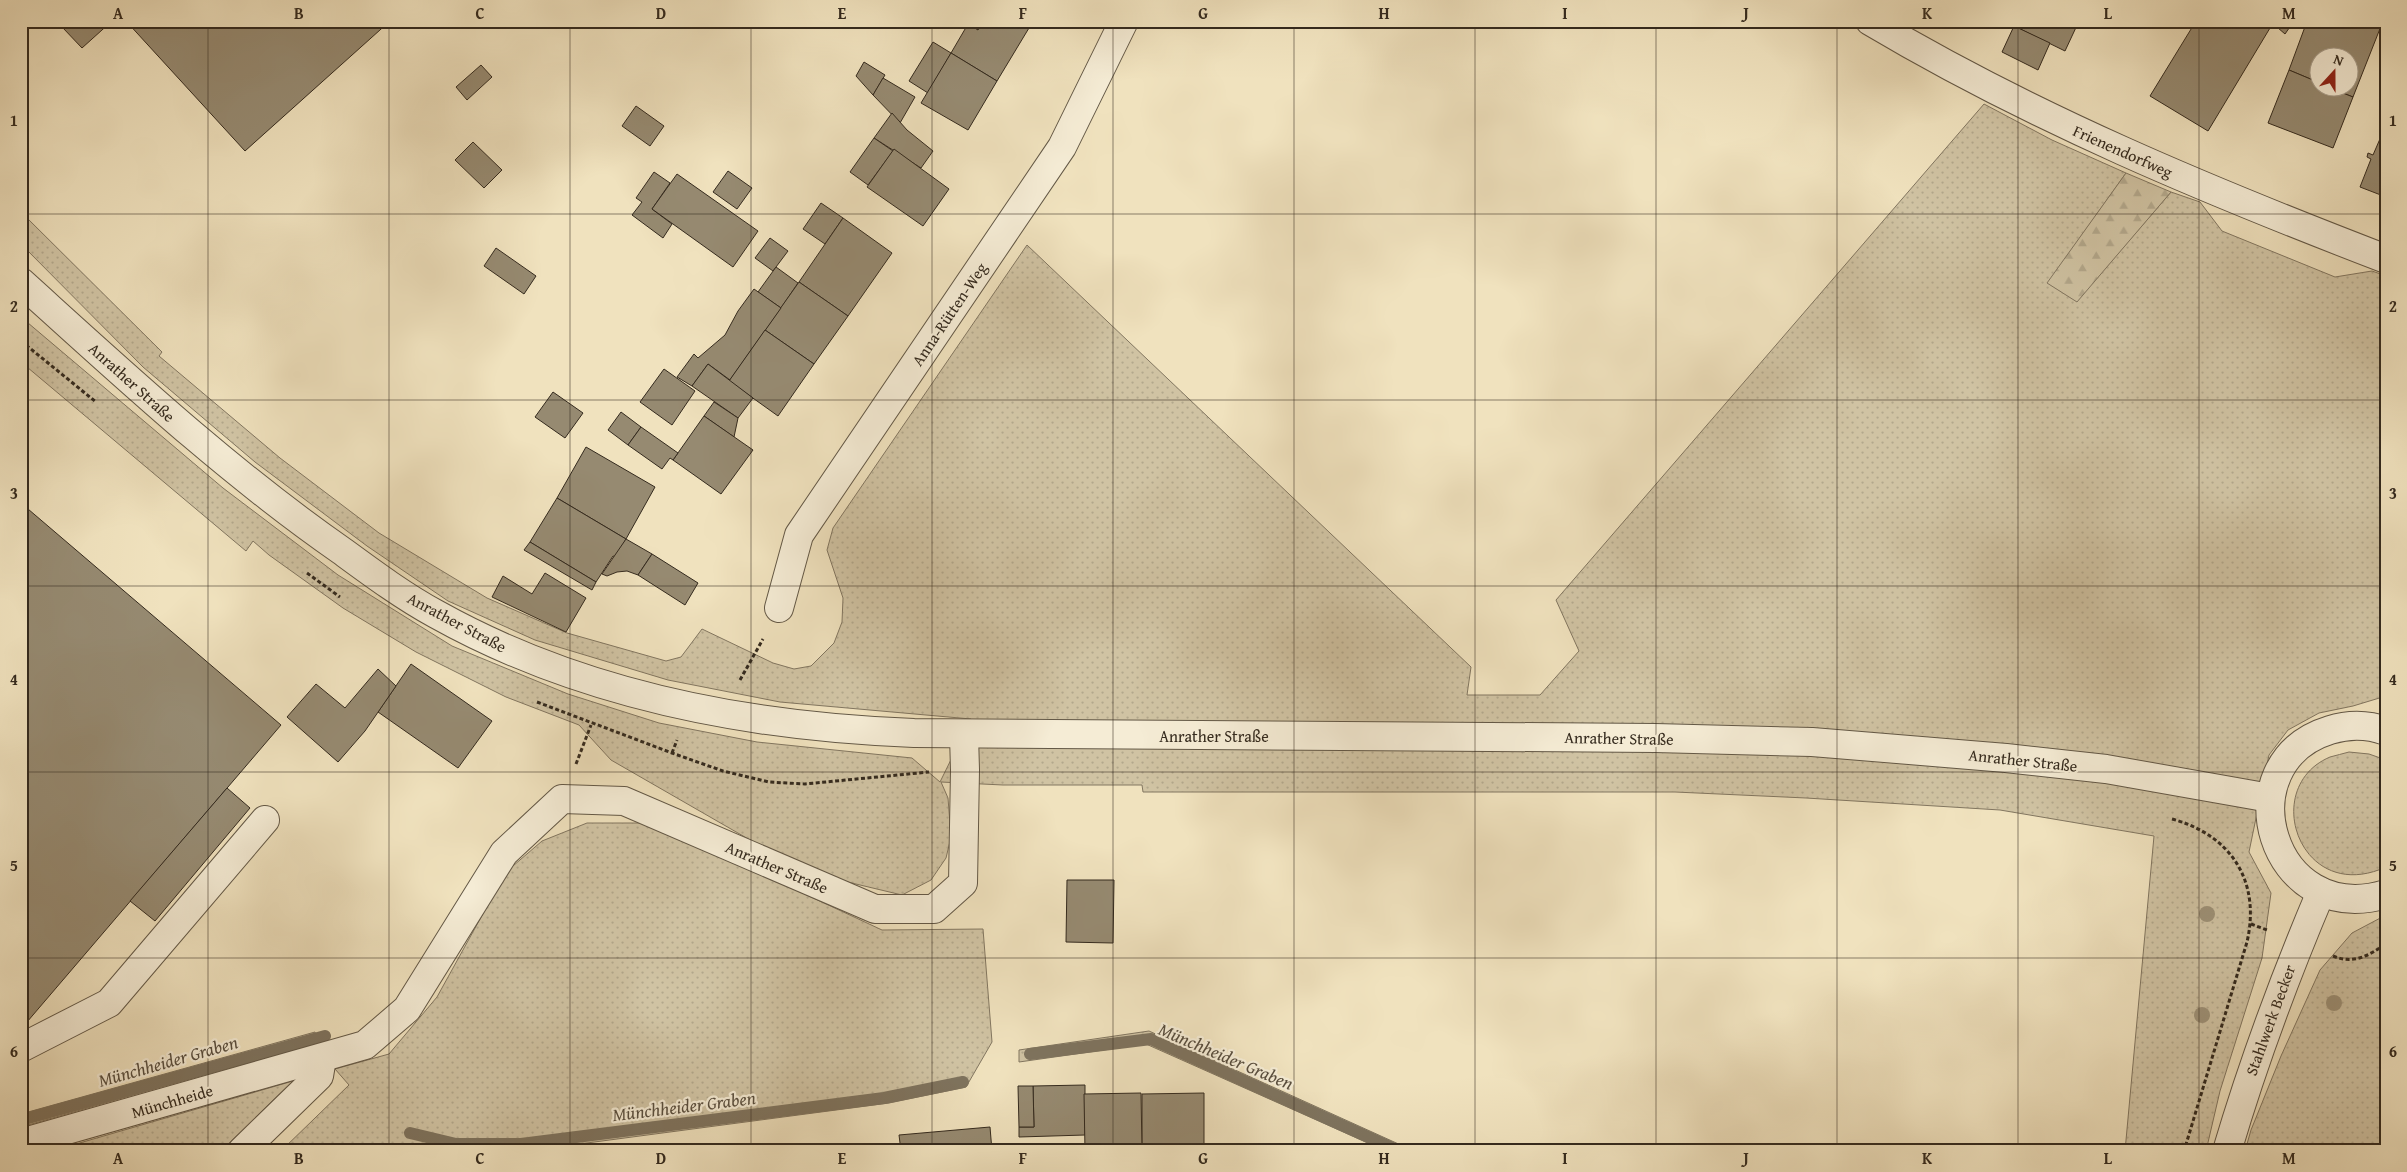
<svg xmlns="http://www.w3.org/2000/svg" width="2407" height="1172" viewBox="0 0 2407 1172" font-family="'Gentium Book Plus',serif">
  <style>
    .grass { fill: url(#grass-dots); stroke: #827660 }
    .forest { fill: url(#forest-firs); stroke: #827660 }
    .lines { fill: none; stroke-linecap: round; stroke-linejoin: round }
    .stream { stroke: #7e735e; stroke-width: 12 }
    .building { fill: #968a71; stroke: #342a1e }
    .minor-casing { stroke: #635846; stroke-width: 30 }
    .path { stroke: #342a1e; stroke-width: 3; stroke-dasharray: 4 2.5; stroke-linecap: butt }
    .minor { stroke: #f5ecd5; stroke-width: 28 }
    .tree { fill: #9e9278 }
    .grid { fill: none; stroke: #342a1e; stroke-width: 1; stroke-opacity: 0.55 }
    .labels { text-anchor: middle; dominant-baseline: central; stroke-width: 4.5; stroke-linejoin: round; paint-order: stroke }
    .street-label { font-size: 16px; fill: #342a1e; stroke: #f5ecd5 }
    .water-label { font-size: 18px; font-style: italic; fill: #594e3e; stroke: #f5ecd5 }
    .neatline { fill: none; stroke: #342a1e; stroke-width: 2 }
    .grid-label { font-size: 16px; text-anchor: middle; font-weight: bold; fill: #342a1e }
  </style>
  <defs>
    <pattern id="grass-dots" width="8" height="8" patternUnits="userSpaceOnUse" patternTransform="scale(1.25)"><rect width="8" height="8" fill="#d0c3a3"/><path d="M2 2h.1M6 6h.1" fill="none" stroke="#b3a88c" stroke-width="1.8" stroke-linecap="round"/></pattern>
    <pattern id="forest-firs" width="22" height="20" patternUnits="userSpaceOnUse" patternTransform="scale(1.25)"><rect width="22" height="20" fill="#d0c3a3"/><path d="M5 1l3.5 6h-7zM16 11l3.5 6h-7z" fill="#b3a88c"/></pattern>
  </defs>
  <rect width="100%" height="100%" fill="#f0e2be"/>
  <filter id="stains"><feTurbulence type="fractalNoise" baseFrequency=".004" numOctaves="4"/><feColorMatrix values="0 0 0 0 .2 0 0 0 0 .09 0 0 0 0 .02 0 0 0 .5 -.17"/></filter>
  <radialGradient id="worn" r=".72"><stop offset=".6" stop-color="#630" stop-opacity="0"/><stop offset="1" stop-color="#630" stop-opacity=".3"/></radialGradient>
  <g class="grass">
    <path d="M 1984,104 L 2052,140 L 2126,173 L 2048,283 L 2077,301 L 2171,192 L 2200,202 L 2222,231 L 2335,277 L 2372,271 L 2386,276 L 2386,696 L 2353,706 L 2319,713 L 2288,730 L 2269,755 L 2249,852 L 2271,893 L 2262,958 L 2220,1091 L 2206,1151 L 2125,1151 L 2154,836 L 2000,810 L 1806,798 L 1675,792 L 1143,792 L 1142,785 L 1003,785 L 941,782 L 948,798 L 951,837 L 946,858 L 931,880 L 902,895 L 835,879 L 764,848 L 611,760 L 579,725 L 506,697 L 416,652 L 343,608 L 269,555 L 253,541 L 246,551 L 21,362 L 21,317 L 223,488 L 338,575 L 452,646 L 568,694 L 659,723 L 757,742 L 912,758 L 940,782 L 971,719 L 780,702 L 668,680 L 535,640 L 448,601 L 367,546 L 255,462 L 143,367 L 21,244 L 21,212 L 162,352 L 159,356 L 280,458 L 379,533 L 487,598 L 567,633 L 666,661 L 681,657 L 702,629 L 773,663 L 794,669 L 811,666 L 834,643 L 842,622 L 843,598 L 827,550 L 833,528 L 1027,245 L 1471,667 L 1467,695 L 1540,695 L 1579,651 L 1556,600 Z"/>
    <path d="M 2349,752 L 2369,754 L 2386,760 L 2386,867 C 2300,906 2259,787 2330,757 C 2336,755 2343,754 2349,752 Z"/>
    <path d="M 587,823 L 652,823 L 882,930 L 983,929 L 992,1042 L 966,1087 L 889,1103 L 534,1150 L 281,1151 L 349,1085 L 335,1069 L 389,1054 L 437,997 L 506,872 L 542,841 Z"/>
    <path d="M 2386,915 L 2386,1151 L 2245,1151 L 2251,1130 L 2281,1056 L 2320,970 L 2352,933 Z"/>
    <path d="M 1149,1031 L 1414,1151 L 1386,1151 L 1146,1044 L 1019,1062 L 1019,1050 Z"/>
    <path d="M 293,1081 L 221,1151 L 52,1151 Z"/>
  </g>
  <g class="forest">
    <path d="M 2126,173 L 2171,192 L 2077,302 L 2047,283 Z"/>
    <path d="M 315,1032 L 318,1042 L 21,1127 L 21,1114 Z"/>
  </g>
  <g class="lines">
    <g class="stream">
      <path d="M 1030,1054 L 1151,1039 L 1399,1151"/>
      <path d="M 21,1120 L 325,1036"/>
      <path d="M 410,1133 L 456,1144 L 521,1144 L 884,1098 L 963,1082"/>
    </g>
  </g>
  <g class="building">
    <path d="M 70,21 L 112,21 L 82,48 L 63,28 Z"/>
    <path d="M 126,21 L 390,21 L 245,151 Z"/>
    <path d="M 955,21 L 970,21 L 966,28 Z"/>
    <path d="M 970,21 L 983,21 L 978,30 L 968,24 Z"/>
    <path d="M 983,21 L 1032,23 L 997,81 L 951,53 L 968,24 L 978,30 Z"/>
    <path d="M 2016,21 L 2079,21 L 2065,51 L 2014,26 Z"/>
    <path d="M 2196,21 L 2270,21 L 2273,23 L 2208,131 L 2150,96 Z"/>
    <path d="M 2270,21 L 2294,21 L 2285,34 Z"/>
    <path d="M 2319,21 L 2383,21 L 2353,97 L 2330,88 L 2350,88 L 2350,58 L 2320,58 L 2320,83 L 2289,70 L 2306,24 L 2316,27 Z"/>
    <path d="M 2014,26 L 2050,43 L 2038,70 L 2002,52 Z"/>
    <path d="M 933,42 L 951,53 L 928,93 L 909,81 Z"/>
    <path d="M 951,53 L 997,81 L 968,130 L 921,103 Z"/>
    <path d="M 864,62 L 885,75 L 873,95 L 856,76 Z"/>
    <path d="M 481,65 L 492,77 L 467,100 L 456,87 Z"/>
    <path d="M 2289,70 L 2320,83 L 2320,88 L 2330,88 L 2353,97 L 2333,148 L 2268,123 Z"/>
    <path d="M 883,78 L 915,97 L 900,123 L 873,95 Z"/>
    <path d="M 636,106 L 664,126 L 650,146 L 622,126 Z"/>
    <path d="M 892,113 L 907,130 L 933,151 L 921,168 L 874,138 Z"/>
    <path d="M 2386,125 L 2386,197 L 2360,187 L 2371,159 L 2367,157 L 2368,153 L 2373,155 Z"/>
    <path d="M 874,138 L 893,151 L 868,185 L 850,172 Z"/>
    <path d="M 473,142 L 502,170 L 484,188 L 455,160 Z"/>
    <path d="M 894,149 L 949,189 L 923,226 L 867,187 Z"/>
    <path d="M 728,171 L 752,188 L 737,209 L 713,192 Z"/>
    <path d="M 654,172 L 670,183 L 652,209 L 672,224 L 663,238 L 632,215 L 642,202 L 636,198 Z"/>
    <path d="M 677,174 L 758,231 L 733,267 L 652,209 Z"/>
    <path d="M 821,203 L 843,218 L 825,244 L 803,229 Z"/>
    <path d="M 843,218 L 892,253 L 848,316 L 799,282 Z"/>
    <path d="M 770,238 L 788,251 L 773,271 L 755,258 Z"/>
    <path d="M 496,248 L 536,276 L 524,294 L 484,266 Z"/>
    <path d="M 776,267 L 798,283 L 781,308 L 758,292 Z"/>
    <path d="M 799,282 L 848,316 L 814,364 L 765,330 Z"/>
    <path d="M 754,289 L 781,308 L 730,380 L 708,364 L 692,386 L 677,377 L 694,354 L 698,358 L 725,335 L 738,311 Z"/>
    <path d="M 765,330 L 814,364 L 778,416 L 729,381 Z"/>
    <path d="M 708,364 L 753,398 L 738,418 L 692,386 Z"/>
    <path d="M 664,369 L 695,391 L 672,425 L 640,402 Z"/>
    <path d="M 553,392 L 583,413 L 565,438 L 535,417 Z"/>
    <path d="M 714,402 L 738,418 L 734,437 L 704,416 Z"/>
    <path d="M 621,412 L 641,427 L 628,445 L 608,430 Z"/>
    <path d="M 704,416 L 753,450 L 721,494 L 673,460 Z"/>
    <path d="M 641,427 L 678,453 L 673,460 L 670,458 L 662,469 L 628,445 Z"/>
    <path d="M 586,447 L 655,487 L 626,539 L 557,498 Z"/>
    <path d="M 557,498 L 626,539 L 616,557 L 613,556 L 596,582 L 530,542 Z"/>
    <path d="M 21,503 L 281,725 L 21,1029 Z"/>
    <path d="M 626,539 L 652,554 L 638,575 L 627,571 L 617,572 L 607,576 L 602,574 Z"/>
    <path d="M 530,542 L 596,582 L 592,590 L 524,550 Z"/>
    <path d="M 652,554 L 698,583 L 685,605 L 638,575 Z"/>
    <path d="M 545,573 L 586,598 L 566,632 L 492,597 L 503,576 L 532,594 Z"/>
    <path d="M 411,664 L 492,721 L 458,768 L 378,712 Z"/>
    <path d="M 378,669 L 396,686 L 365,731 L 338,762 L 287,717 L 316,684 L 345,708 Z"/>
    <path d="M 227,788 L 250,808 L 155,921 L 130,901 Z"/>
    <path d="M 1067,880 L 1114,880 L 1113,943 L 1066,942 Z"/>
    <path d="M 1085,1085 L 1085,1135 L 1019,1137 L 1019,1127 L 1034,1127 L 1033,1086 Z"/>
    <path d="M 1018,1086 L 1033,1086 L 1034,1127 L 1019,1127 Z"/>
    <path d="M 1204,1093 L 1204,1151 L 1142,1151 L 1142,1094 Z"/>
    <path d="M 1084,1094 L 1141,1093 L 1142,1151 L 1085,1151 Z"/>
    <path d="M 990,1127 L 992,1151 L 901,1151 L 899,1135 Z"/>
  </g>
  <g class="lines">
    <defs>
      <g id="minor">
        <path d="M 1870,21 C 2033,118 2209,191 2386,259"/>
        <path d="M 21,282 C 125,376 227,471 342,551 C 372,573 403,596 436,614 C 581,695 750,727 914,733 L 1655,738 L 1812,742 L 2006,758 L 2106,769 L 2270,798"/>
        <path d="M 779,608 L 799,535 L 1062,147 L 1124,21"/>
        <path d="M 2386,731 C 2367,724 2349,724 2330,730 C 2223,763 2271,929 2386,894"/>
        <path d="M 21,1048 L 109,1003 L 265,820"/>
        <path d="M 21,1143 L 365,1045 L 407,1009 L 504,853 L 562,799 L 624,801 L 875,909 L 934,909 L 963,883 L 965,770 L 964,735"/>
        <path d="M 242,1151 L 319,1076 L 322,1058"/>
        <path d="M 2227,1151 C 2253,1063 2285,977 2321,892"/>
      </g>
    </defs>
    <use href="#minor" class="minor-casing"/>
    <g class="path">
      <path d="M 21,341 L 96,402"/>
      <path d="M 307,573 L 340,597"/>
      <path d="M 740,680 L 763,639"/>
      <path d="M 537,702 L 672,753 L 723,771 L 769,782 L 805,784 L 929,772"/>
      <path d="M 672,753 L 677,740"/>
      <path d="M 576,764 L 591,725"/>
      <path d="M 2172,819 C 2231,835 2261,881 2247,942 L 2184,1151"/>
      <path d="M 2251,924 L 2267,930"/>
      <path d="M 2333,956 C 2354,965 2369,955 2386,944"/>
    </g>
    <use href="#minor" class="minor"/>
  </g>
  <g class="tree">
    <circle cx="2207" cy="914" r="8"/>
    <circle cx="2334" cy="1003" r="8"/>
    <circle cx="2202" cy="1015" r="8"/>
  </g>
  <path class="grid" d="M 208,21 L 208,1151M 389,21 L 389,1151M 570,21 L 570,1151M 751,21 L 751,1151M 932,21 L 932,1151M 1113,21 L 1113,1151M 1294,21 L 1294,1151M 1475,21 L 1475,1151M 1656,21 L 1656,1151M 1837,21 L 1837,1151M 2018,21 L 2018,1151M 2199,21 L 2199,1151M 21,214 L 2386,214M 21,400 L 2386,400M 21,586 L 2386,586M 21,772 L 2386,772M 21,958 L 2386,958"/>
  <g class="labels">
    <g class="street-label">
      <text transform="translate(2123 151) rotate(24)">Frienendorfweg</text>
      <text transform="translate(949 314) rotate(-56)">Anna-Rütten-Weg</text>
      <text transform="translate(132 382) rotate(42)">Anrather Straße</text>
      <text transform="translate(457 622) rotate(28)">Anrather Straße</text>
      <text x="1214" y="736">Anrather Straße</text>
      <text transform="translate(1619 738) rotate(1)">Anrather Straße</text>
      <text transform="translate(2023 760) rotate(6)">Anrather Straße</text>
      <text transform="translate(777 867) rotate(23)">Anrather Straße</text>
      <text transform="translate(2270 1020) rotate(-70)">Stahlwerk Becker</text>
      <text transform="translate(172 1101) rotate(-16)">Münchheide</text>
    </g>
    <g class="water-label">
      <text transform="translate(1226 1056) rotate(23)">Münchheider Graben</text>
      <text transform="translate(168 1061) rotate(-16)">Münchheider Graben</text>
      <text transform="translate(684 1106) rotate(-7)">Münchheider Graben</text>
    </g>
  </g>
  <rect width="2407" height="1172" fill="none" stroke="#f0e2be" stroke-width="55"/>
  <g transform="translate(2334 72) rotate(21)"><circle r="24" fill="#f5ecd5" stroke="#a89e8c"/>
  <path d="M0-4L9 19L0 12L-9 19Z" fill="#8f2418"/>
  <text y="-8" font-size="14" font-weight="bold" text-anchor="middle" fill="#342a1e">N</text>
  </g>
  <rect x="28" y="28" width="2352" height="1116" class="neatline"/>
  <g class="grid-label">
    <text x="118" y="19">A</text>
    <text x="299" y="19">B</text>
    <text x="480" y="19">C</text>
    <text x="661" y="19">D</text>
    <text x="842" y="19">E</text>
    <text x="1023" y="19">F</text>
    <text x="1203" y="19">G</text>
    <text x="1384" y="19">H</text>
    <text x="1565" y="19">I</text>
    <text x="1746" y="19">J</text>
    <text x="1927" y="19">K</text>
    <text x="2108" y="19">L</text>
    <text x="2289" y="19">M</text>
    <text x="14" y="126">1</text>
    <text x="2393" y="126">1</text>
    <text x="14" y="312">2</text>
    <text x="2393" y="312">2</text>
    <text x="14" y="499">3</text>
    <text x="2393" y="499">3</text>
    <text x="14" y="685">4</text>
    <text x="2393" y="685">4</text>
    <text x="14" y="871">5</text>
    <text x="2393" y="871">5</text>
    <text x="14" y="1057">6</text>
    <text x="2393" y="1057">6</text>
    <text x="118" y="1164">A</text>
    <text x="299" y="1164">B</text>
    <text x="480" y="1164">C</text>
    <text x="661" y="1164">D</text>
    <text x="842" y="1164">E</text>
    <text x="1023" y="1164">F</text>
    <text x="1203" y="1164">G</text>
    <text x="1384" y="1164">H</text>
    <text x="1565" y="1164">I</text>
    <text x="1746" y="1164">J</text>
    <text x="1927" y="1164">K</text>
    <text x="2108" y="1164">L</text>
    <text x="2289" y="1164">M</text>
  </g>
  <rect width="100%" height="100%" filter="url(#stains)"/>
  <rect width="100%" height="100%" fill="url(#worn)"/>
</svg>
